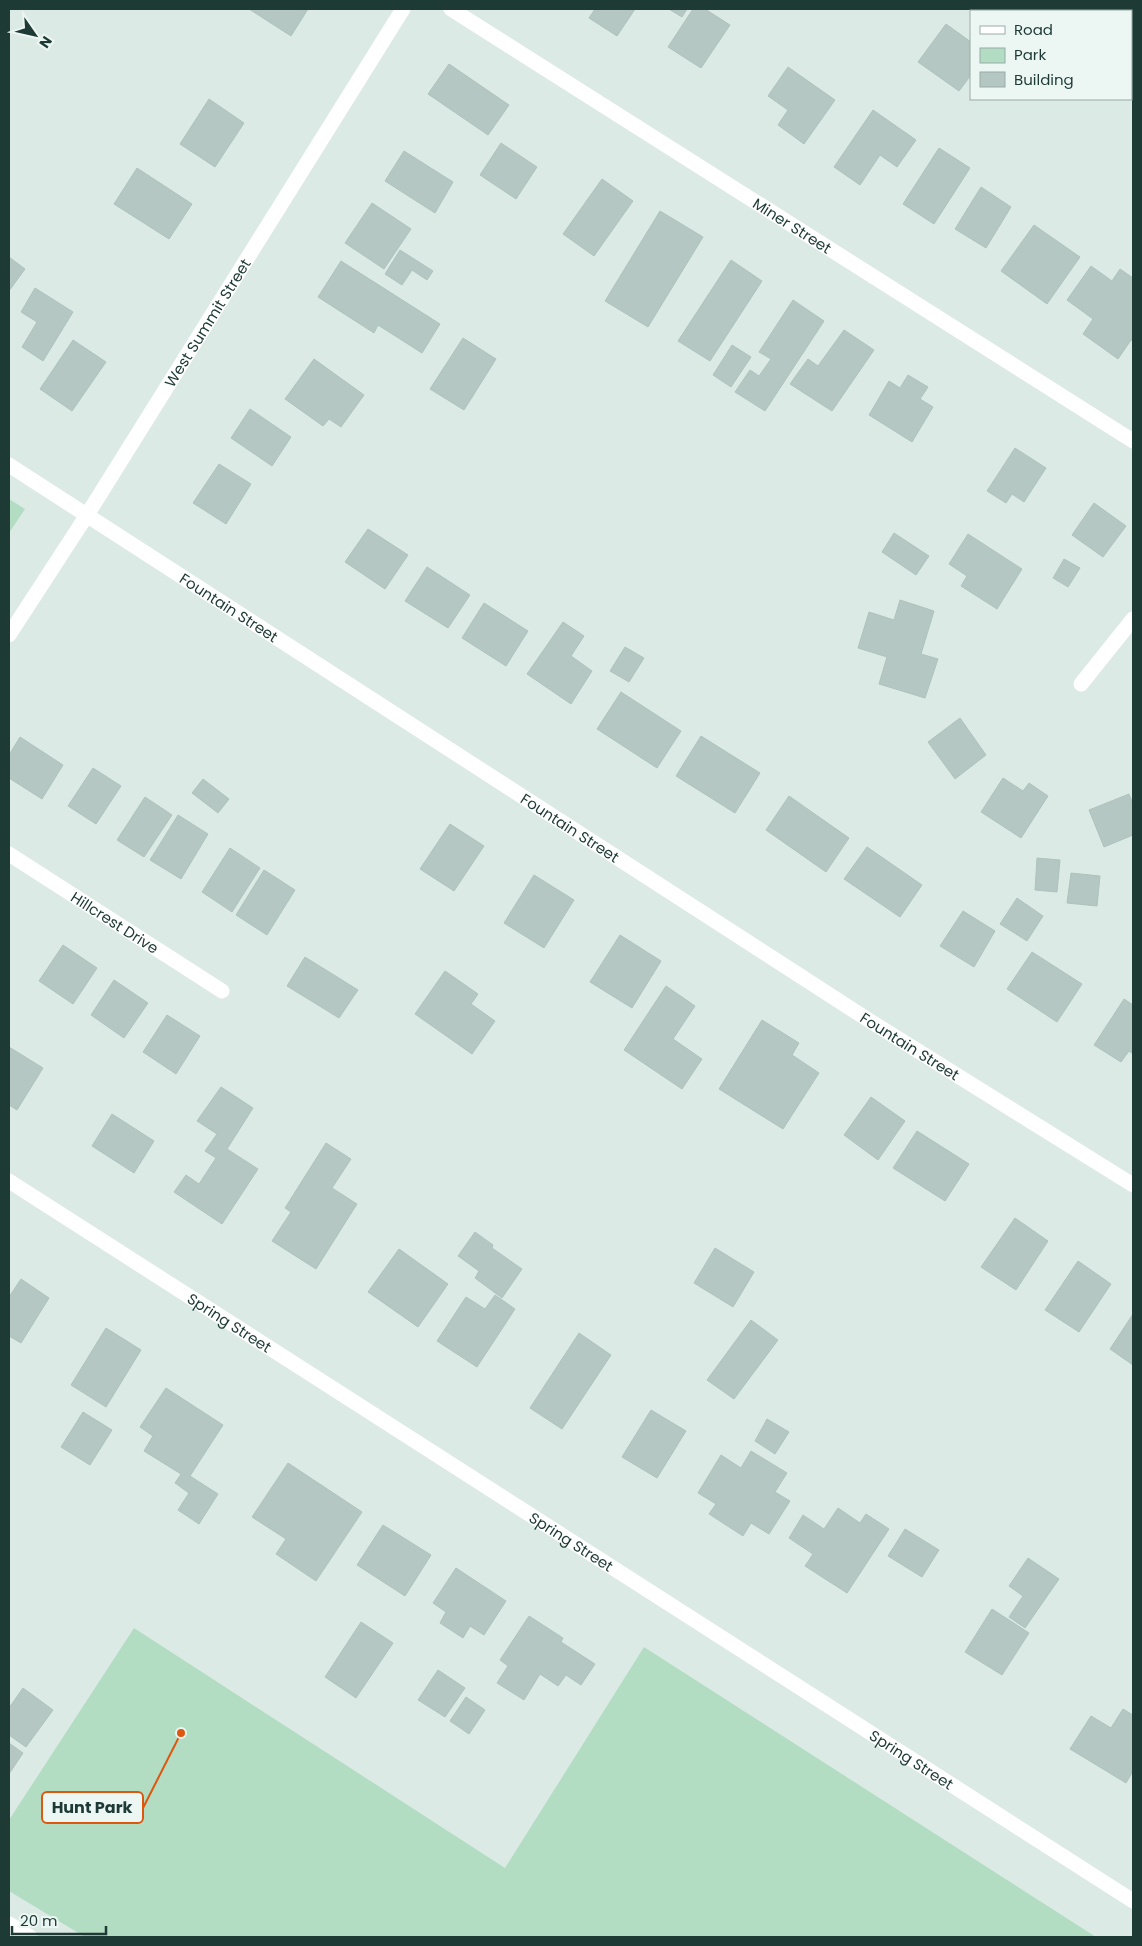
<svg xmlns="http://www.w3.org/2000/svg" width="1142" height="1946" viewBox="0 0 1142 1946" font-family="Poppins,sans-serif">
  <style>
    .green { fill: #b3ddc3 }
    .building { fill: #b4c7c2; stroke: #aec3bd }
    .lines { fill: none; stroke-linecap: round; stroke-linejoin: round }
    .minor { stroke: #fff; stroke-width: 15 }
    .labels { text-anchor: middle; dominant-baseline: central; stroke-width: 5; stroke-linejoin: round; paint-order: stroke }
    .street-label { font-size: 15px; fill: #1d3a35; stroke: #ecf6f3 }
    .leader { fill: none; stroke: #de570e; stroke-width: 2 }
    .callout-dot { fill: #de570e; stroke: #ecf6f3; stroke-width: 2 }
    .callout { fill: #ecf6f3; stroke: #de570e; stroke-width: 2 }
    .callout-label { font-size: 16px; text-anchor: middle; font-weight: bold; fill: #1d3a35 }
  </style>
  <rect width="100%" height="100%" fill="#dceae5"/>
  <g class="green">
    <path d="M 9,499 L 25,509 L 9,533 Z"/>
    <path d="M 134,1628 L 505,1868 L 644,1647 L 1096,1937 L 85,1937 L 9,1891 L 9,1820 Z"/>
  </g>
  <g class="building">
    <path d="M 249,9 L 308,9 L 291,36 Z"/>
    <path d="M 595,9 L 635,9 L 617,36 L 589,18 Z"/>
    <path d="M 669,9 L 687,9 L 682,17 Z"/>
    <path d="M 693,9 L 705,9 L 730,25 L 701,68 L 668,47 Z"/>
    <path d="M 1080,9 L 1127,9 L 1126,11 L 1084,11 Z"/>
    <path d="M 946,24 L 971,42 L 971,75 L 959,91 L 918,62 Z"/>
    <path d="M 449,64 L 509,105 L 488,135 L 428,94 Z"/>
    <path d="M 788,67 L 835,100 L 804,144 L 778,125 L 788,110 L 768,96 Z"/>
    <path d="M 209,99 L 244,123 L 215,167 L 180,144 Z"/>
    <path d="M 873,110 L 916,140 L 897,167 L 880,155 L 860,185 L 834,167 Z"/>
    <path d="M 501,143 L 537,167 L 516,199 L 480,175 Z"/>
    <path d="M 939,148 L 970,168 L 934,224 L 903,204 Z"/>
    <path d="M 404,151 L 453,182 L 435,213 L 385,181 Z"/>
    <path d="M 137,168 L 192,204 L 169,239 L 114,204 Z"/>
    <path d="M 602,179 L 633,201 L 594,256 L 563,234 Z"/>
    <path d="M 981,187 L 1011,207 L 986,248 L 955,229 Z"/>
    <path d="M 372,203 L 411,229 L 384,269 L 345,243 Z"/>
    <path d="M 660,211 L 703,237 L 648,327 L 605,301 Z"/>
    <path d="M 1034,225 L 1080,257 L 1047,304 L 1001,271 Z"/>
    <path d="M 400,250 L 433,271 L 427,280 L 412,270 L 402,285 L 385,274 Z"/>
    <path d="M 9,257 L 25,269 L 9,291 Z"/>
    <path d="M 731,260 L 762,281 L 710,361 L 678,341 Z"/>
    <path d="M 341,261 L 440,324 L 422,353 L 378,325 L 374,333 L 318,297 Z"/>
    <path d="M 1091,266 L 1112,281 L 1120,269 L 1133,278 L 1133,342 L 1131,340 L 1118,359 L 1083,334 L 1093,319 L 1067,300 Z"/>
    <path d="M 35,288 L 73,312 L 43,361 L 22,347 L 37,322 L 21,312 Z"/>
    <path d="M 793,300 L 824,321 L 765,411 L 735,392 L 750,370 L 759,376 L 771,359 L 759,352 Z"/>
    <path d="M 844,330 L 874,350 L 832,411 L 790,384 L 808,359 L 818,366 Z"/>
    <path d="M 463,338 L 496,359 L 464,410 L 430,389 Z"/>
    <path d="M 73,340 L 106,362 L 72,411 L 40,389 Z"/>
    <path d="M 732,345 L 751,357 L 731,387 L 713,375 Z"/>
    <path d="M 314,359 L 364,395 L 341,427 L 329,419 L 323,426 L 285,399 Z"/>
    <path d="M 908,375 L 928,387 L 920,399 L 933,407 L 912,442 L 869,415 L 889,381 L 900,388 Z"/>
    <path d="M 250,409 L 291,437 L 272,466 L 231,438 Z"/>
    <path d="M 1015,448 L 1046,468 L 1024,502 L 1012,494 L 1006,503 L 987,491 Z"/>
    <path d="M 219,464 L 251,484 L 226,524 L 193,503 Z"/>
    <path d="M 1094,503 L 1126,526 L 1103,557 L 1072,535 Z"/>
    <path d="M 368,529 L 408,555 L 385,589 L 345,562 Z"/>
    <path d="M 894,533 L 929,556 L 916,575 L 882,552 Z"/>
    <path d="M 968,534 L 1022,569 L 997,609 L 961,586 L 967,576 L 949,564 Z"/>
    <path d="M 1064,559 L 1080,568 L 1068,587 L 1053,578 Z"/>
    <path d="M 427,567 L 470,595 L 448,628 L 405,601 Z"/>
    <path d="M 900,600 L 934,611 L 921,654 L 938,659 L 925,698 L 879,684 L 887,657 L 858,648 L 869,612 L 894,620 Z"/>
    <path d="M 484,603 L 528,631 L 506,666 L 462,638 Z"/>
    <path d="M 563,622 L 584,636 L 571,656 L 592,671 L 571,704 L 527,674 Z"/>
    <path d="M 625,647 L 644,658 L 629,682 L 610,671 Z"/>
    <path d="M 621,692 L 681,731 L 657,768 L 597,729 Z"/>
    <path d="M 960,718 L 986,755 L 955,779 L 928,742 Z"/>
    <path d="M 701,736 L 760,773 L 735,813 L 676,776 Z"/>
    <path d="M 20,737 L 63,765 L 42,799 L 9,778 L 9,755 Z"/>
    <path d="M 93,768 L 121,786 L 96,824 L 68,806 Z"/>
    <path d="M 1003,778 L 1023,791 L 1029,783 L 1048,796 L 1021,838 L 981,812 Z"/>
    <path d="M 203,779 L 229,799 L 218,813 L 192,793 Z"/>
    <path d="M 1129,794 L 1133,804 L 1133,835 L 1104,847 L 1089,810 Z"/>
    <path d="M 789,796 L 849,838 L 826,872 L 766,830 Z"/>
    <path d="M 145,797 L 172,815 L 144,857 L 117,840 Z"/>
    <path d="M 178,815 L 208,834 L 181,879 L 150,860 Z"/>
    <path d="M 450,824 L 484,846 L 454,891 L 420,869 Z"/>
    <path d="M 867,847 L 922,885 L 900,917 L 844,879 Z"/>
    <path d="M 230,848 L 260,868 L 232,912 L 202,892 Z"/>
    <path d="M 1037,858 L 1060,860 L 1057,892 L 1035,890 Z"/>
    <path d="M 264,870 L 295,890 L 267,935 L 236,915 Z"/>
    <path d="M 1071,873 L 1100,876 L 1097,906 L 1067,903 Z"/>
    <path d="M 534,875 L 574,900 L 544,948 L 504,923 Z"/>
    <path d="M 1017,898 L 1043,916 L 1027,941 L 1000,924 Z"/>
    <path d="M 963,911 L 995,931 L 974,967 L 940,946 Z"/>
    <path d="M 620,935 L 661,961 L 632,1008 L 590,982 Z"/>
    <path d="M 63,945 L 97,968 L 73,1004 L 39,981 Z"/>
    <path d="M 1032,952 L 1082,984 L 1057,1022 L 1007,989 Z"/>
    <path d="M 305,957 L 358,990 L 339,1018 L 287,986 Z"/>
    <path d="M 445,971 L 478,994 L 471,1004 L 495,1021 L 472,1054 L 415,1014 Z"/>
    <path d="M 114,980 L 148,1003 L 124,1038 L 91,1015 Z"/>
    <path d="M 666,986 L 695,1006 L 673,1039 L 702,1059 L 682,1089 L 624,1050 Z"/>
    <path d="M 1124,999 L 1133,1005 L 1133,1054 L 1129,1051 L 1121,1062 L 1094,1045 Z"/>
    <path d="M 167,1015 L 200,1036 L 176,1074 L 143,1052 Z"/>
    <path d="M 762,1020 L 799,1043 L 792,1055 L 819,1073 L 783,1129 L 719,1089 Z"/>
    <path d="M 9,1047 L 43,1068 L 17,1110 L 9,1105 Z"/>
    <path d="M 221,1087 L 253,1108 L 227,1149 L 258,1169 L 222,1224 L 174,1192 L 186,1175 L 199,1184 L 216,1158 L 205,1151 L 217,1134 L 197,1121 Z"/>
    <path d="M 871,1097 L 905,1121 L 878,1160 L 844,1135 Z"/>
    <path d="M 112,1114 L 154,1141 L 134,1173 L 92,1146 Z"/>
    <path d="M 917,1131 L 969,1164 L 945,1201 L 893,1168 Z"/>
    <path d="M 326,1143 L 351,1159 L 332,1188 L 357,1204 L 316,1269 L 272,1241 L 291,1212 L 285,1208 Z"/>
    <path d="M 1015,1218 L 1048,1241 L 1016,1290 L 981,1267 Z"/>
    <path d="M 475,1232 L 493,1245 L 492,1248 L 522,1269 L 502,1298 L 475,1278 L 479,1271 L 458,1256 Z"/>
    <path d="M 715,1248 L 754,1272 L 733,1307 L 694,1283 Z"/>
    <path d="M 399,1249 L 448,1284 L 418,1327 L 368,1292 Z"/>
    <path d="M 1078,1261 L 1111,1284 L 1079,1332 L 1045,1310 Z"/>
    <path d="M 21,1279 L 49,1298 L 21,1343 L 9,1336 L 9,1297 Z"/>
    <path d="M 495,1295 L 515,1309 L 477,1367 L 437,1341 L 466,1297 L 485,1309 Z"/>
    <path d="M 1133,1314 L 1133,1365 L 1110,1349 Z"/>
    <path d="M 751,1320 L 778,1340 L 734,1399 L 707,1380 Z"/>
    <path d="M 106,1328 L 141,1350 L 106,1407 L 71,1385 Z"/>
    <path d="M 579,1333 L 611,1355 L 562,1429 L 530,1408 Z"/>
    <path d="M 166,1388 L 223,1425 L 190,1476 L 218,1494 L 199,1524 L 178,1510 L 189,1493 L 175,1483 L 181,1474 L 144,1451 L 153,1436 L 140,1427 Z"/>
    <path d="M 651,1410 L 686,1431 L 657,1478 L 622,1457 Z"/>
    <path d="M 83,1412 L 112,1430 L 90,1465 L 61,1447 Z"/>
    <path d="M 767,1419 L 789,1432 L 775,1454 L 755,1441 Z"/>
    <path d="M 751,1451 L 787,1473 L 775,1492 L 790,1501 L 769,1534 L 751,1523 L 743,1536 L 709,1514 L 716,1504 L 698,1493 L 721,1455 L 741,1468 Z"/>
    <path d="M 288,1463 L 362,1512 L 316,1581 L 276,1554 L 286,1539 L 252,1517 Z"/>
    <path d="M 838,1508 L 860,1523 L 866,1514 L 889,1529 L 847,1593 L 805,1566 L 813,1554 L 789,1538 L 803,1515 L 824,1529 Z"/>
    <path d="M 383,1525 L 431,1555 L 405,1596 L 357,1565 Z"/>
    <path d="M 905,1529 L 939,1550 L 922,1577 L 888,1556 Z"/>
    <path d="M 1028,1558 L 1059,1579 L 1025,1628 L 1009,1617 L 1023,1596 L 1009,1586 Z"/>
    <path d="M 456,1568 L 506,1601 L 484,1635 L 470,1626 L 463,1638 L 440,1623 L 446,1612 L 433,1603 Z"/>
    <path d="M 992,1609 L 1029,1633 L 1002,1675 L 965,1652 Z"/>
    <path d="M 529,1616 L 563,1638 L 561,1642 L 595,1664 L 581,1685 L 566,1675 L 558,1686 L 540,1674 L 524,1700 L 497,1683 L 508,1666 L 500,1660 Z"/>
    <path d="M 361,1622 L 393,1643 L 356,1698 L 325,1677 Z"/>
    <path d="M 438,1670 L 465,1688 L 445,1717 L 418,1700 Z"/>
    <path d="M 23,1688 L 53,1710 L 26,1747 L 9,1735 L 9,1708 Z"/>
    <path d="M 466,1697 L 485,1710 L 469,1734 L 450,1721 Z"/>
    <path d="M 1123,1709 L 1133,1715 L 1133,1771 L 1126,1783 L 1070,1749 L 1091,1716 L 1111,1728 Z"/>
    <path d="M 9,1743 L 23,1753 L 9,1774 Z"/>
  </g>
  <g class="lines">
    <g class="minor">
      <path id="s1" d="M 451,9 L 1133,441"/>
      <path id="s2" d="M 9,465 L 870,1021 L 1133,1185"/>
      <path id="s3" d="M 9,635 L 87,515 L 403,9"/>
      <path d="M 1081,684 L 1133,619"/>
      <path id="s4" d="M 9,854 L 222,991"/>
      <path id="s5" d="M 9,1181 L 1133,1901"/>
      <path d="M 9,1924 L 30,1937"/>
    </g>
  </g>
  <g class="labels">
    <g class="street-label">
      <text stroke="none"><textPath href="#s1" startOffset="404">Miner Street</textPath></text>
      <text stroke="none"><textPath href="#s3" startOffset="370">West Summit Street</textPath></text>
      <text stroke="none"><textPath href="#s2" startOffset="262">Fountain Street</textPath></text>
      <text stroke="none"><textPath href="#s2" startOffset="668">Fountain Street</textPath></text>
      <text stroke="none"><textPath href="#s4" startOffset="126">Hillcrest Drive</textPath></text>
      <text stroke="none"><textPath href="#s2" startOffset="1072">Fountain Street</textPath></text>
      <text stroke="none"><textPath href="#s5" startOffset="262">Spring Street</textPath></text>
      <text stroke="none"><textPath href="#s5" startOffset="668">Spring Street</textPath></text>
      <text stroke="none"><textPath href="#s5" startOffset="1072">Spring Street</textPath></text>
    </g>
  </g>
  <path class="leader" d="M181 1733L143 1808"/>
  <circle class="callout-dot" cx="181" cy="1733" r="5"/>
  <rect class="callout" x="42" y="1792" width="101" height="31" rx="5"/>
  <g class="callout-label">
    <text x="92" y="1813">Hunt Park</text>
  </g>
  <rect width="1142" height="1946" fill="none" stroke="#1d3a35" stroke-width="20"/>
  <rect x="970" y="10" width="162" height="90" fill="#ecf6f3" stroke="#99aba7"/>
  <rect x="980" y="26" width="25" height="8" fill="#ffffff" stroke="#99aba7"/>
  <text x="1014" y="35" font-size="15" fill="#1d3a35">Road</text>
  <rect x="980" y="48" width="25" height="15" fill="#b3ddc3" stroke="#99aba7"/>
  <text x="1014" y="60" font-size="15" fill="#1d3a35">Park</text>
  <rect x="980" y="72" width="25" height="15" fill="#b4c7c2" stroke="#99aba7"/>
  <text x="1014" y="85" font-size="15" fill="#1d3a35">Building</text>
  <g transform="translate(35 35) rotate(124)" stroke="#ecf6f3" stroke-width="4" paint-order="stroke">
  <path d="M0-4L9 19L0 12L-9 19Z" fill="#1d3a35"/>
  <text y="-8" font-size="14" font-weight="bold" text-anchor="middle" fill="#1d3a35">N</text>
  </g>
  <path d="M12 1926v8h94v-8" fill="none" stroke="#1d3a35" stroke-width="2.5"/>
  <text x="20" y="1926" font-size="15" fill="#1d3a35" stroke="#ecf6f3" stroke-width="4" paint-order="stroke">20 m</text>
</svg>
